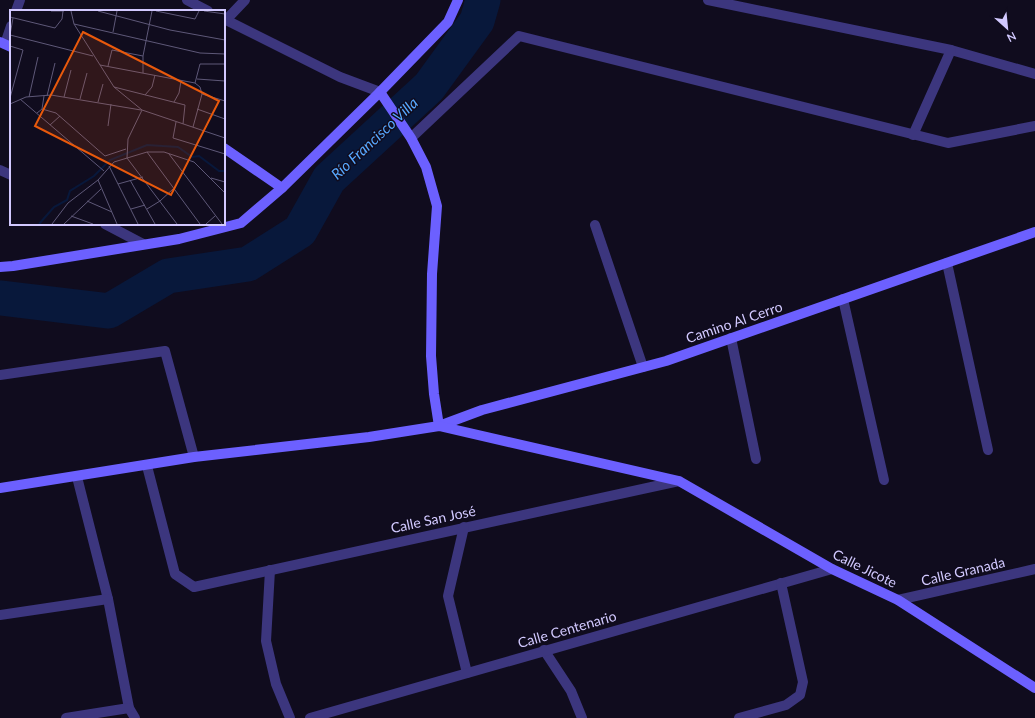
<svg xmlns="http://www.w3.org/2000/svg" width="1035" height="718" viewBox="0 0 1035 718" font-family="Lato,sans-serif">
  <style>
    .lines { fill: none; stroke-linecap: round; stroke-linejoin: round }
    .river { stroke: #08183b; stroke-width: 35 }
    .minor { stroke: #3c367e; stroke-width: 10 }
    .secondary { stroke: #6c60ff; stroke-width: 10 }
    .labels { text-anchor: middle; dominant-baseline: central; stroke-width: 3; stroke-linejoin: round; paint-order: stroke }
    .street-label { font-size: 14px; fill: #d2c9ff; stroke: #100c1e }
    .water-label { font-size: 15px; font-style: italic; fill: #57a8ff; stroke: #100c1e }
    .inset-river { fill: none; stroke: #08183b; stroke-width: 2 }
    .inset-road { fill: none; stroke: #5e5878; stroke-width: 1 }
    .view { fill: #e8590c; fill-opacity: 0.15; stroke: #e8590c; stroke-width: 2 }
    .inset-edge { fill: none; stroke: #d2c9ff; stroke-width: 2 }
  </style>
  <rect width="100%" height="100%" fill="#100c1e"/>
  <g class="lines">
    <path class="river" d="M 0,298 L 109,311 L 168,276 L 248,264 L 300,231 L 329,179 L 429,87 L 477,21 L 483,0"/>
    <g class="minor">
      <path d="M 187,0 L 208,11"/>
      <path d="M 708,0 L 951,50 L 1035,74"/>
      <path d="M 16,11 L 20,0"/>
      <path d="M 224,19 L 340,77 L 380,92"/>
      <path d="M 226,20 L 245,0"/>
      <path d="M 5,44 L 11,26"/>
      <path d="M 913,135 L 951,50"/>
      <path d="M 411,138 L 519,36 L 948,143 L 1035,126"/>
      <path d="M 0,170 L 11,175"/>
      <path d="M 105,224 L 143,244"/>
      <path d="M 595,225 L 643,367"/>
      <path d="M 947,263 L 988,450"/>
      <path d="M 843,299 L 884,480"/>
      <path d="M 731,338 L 756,459"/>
      <path d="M 0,375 L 165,351 L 194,457"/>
      <path d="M 147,466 L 175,574 L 194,587 L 679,481"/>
      <path d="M 77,477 L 108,599 L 129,708 L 135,718"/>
      <path d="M 464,527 L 448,596 L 467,673"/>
      <path d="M 270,570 L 266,641 L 276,684 L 290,718"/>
      <path d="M 898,600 L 1035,569"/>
      <path d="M 0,615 L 108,599"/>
      <path d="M 544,650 L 571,691 L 582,718"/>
      <path d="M 66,718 L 129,708"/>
      <path d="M 310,718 L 832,569"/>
      <path d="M 739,718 L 786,705 L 800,695 L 803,682 L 781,583"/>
    </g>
    <g class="secondary">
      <path d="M 0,42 L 11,47"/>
      <path d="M 380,92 L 411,138 L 426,167 L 437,206 L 432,274 L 431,356 L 434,394 L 439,426"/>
      <path d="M 224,148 L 282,188"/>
      <path d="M 0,267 L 13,266 L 179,239 L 241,223 L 282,188 L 380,92 L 448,22 L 458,0"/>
      <path d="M 439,426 L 482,410 L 666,361 L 1035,232"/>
      <path d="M 0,488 L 194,457 L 369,437 L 439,426 L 679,481 L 832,569 L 898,600 L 1035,688"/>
    </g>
  </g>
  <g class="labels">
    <g class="street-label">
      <text transform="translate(734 322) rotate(-19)">Camino Al Cerro</text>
      <text transform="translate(433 519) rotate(-12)">Calle San José</text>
      <text transform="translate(865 568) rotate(26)">Calle Jicote</text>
      <text transform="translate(963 571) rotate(-13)">Calle Granada</text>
      <text transform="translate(567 629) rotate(-16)">Calle Centenario</text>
    </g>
    <g class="water-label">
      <text transform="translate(374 138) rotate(-43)">Río Francisco Villa</text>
    </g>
  </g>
  <g transform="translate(10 10)">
    <rect width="215" height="215" fill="#100c1e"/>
    <path class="inset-river" d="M 29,214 L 44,197 L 57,190 L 60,181 L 84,166 L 100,150 L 137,135 L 168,137 L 182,147 L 189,146 L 209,161 L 215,161"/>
    <path class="inset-road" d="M 41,1 L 54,1M 61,1 L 64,14 L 104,77 L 132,100 L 215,128M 88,1 L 160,20 L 215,30M 146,1 L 185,9 L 189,1M 194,1 L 215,4M 0,7 L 45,18 L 52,9 L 53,1M 64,14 L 190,43 L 215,44M 103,22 L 107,1M 0,25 L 83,46M 0,25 L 3,8M 0,36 L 13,40 L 0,88M 90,55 L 185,73 L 190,54 L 215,54M 98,56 L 102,40 L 133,46M 133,63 L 133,46 L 142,1M 187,69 L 215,71M 104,77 L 175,95 L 173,114M 192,84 L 215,91M 135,85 L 142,77 L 145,65M 37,86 L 45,53M 19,87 L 28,47M 54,87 L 61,60M 10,89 L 94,161M 70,89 L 77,63M 88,92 L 93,74M 164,92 L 169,83 L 171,71M 0,94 L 16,87 L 41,85 L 131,100M 32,99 L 34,86M 187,99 L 215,109M 27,103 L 32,99 L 46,103 L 95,146 L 116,139M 166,112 L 163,128 L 215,144M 40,115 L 50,106M 98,116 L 101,94M 183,117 L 192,84 L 190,77 L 185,73M 137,142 L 190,214M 159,144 L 212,214M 117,148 L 167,214M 117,148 L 118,129 L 132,100M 99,156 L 128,214M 201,168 L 215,172M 120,170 L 145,214M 108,174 L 133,167M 77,191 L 102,202M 121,199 L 135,195M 137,199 L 150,191 L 163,179M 61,206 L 83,214M 42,214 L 58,193 L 88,170M 54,214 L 91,179M 107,214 L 88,170 L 104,152 L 137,142 L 154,142 L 184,152 L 215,183M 196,214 L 205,206"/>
    <path class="view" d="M 73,22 L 209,91 L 161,185 L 25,116 Z"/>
    <rect width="215" height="215" class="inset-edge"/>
  </g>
  <g transform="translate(1007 28) rotate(153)" stroke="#100c1e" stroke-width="3" paint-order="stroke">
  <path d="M0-3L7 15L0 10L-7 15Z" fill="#d2c9ff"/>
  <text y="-6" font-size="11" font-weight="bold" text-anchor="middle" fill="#d2c9ff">N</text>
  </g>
</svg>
